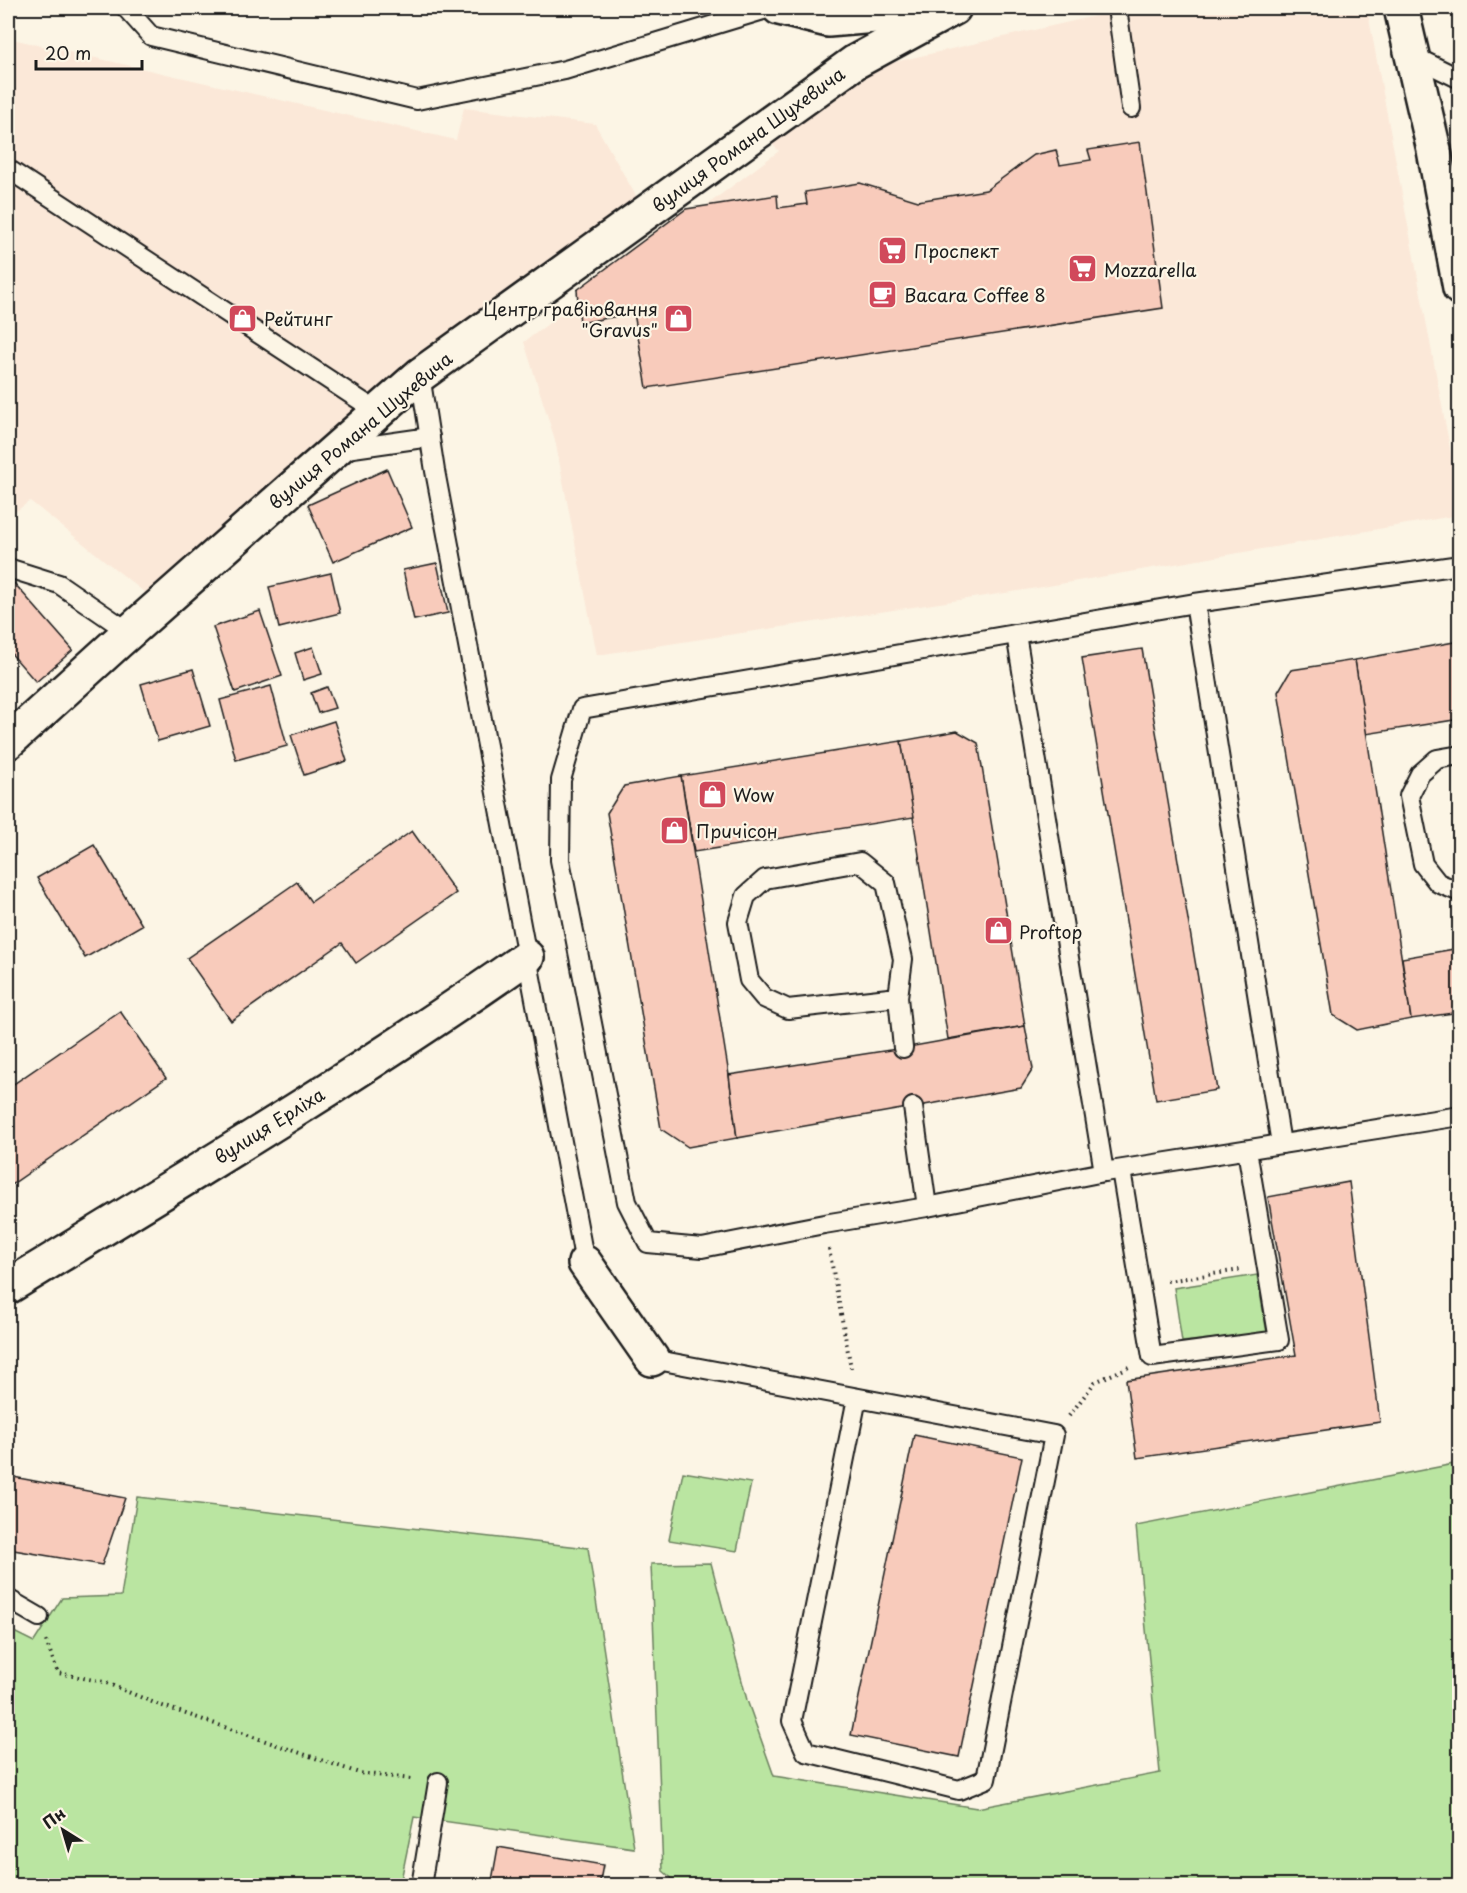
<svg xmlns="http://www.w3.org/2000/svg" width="1467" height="1893" viewBox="0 0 1467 1893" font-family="'Playpen Sans',sans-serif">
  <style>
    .built { fill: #fbe8d8 }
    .green { fill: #bae5a1; stroke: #6b805e; stroke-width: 1.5 }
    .building { fill: #f8cbbb; stroke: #1c1c1c; stroke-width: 1.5 }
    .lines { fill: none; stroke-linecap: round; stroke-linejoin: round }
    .lane-casing { stroke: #1c1c1c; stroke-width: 22 }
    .street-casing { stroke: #1c1c1c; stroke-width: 38 }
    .secondary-casing { stroke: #1c1c1c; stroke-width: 38 }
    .path { stroke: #1c1c1c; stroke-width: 4; stroke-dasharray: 1.5 4.5; stroke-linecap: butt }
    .lane { stroke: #fcf5e5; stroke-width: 18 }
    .street { stroke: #fcf5e5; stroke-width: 33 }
    .secondary { stroke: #fcf5e5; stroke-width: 33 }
    .labels { text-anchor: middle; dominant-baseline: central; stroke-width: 4.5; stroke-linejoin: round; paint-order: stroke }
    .street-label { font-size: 18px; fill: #1c1c1c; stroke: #fcf5e5 }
    .poi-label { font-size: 18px; fill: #1c1c1c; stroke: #fcf5e5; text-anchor: start }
  </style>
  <rect width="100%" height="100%" fill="#fcf5e5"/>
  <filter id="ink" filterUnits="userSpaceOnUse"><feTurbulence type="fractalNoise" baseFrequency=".0167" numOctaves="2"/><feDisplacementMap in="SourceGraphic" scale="12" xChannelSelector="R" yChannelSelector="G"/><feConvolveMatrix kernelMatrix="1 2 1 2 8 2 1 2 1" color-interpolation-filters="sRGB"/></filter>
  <g filter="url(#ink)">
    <g class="built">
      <path d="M 1130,8 L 1367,8 L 1459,496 L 1459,515 L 1031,589 L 597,655 L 555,440 L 524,342 L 779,151 L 765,137 L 851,79 L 886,64 Z"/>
      <path d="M 8,38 L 456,140 L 464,108 L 595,124 L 639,201 L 154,600 L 30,501 L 8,517 Z"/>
    </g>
    <g class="green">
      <path d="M 1257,1275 L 1267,1333 L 1182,1342 L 1174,1288 Z"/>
      <path d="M 1459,1463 L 1459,1885 L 681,1886 L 663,1871 L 651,1564 L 711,1563 L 747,1700 L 774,1776 L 977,1808 L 1160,1773 L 1136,1526 Z"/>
      <path d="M 683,1472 L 751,1483 L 737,1551 L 669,1540 Z"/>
      <path d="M 137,1497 L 588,1548 L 634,1848 L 414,1817 L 400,1885 L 8,1885 L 8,1629 L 34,1642 L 62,1598 L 121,1596 Z"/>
    </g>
    <g class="building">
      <path d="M 1140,142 L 1163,308 L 647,388 L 634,313 L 580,323 L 577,290 L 686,209 L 777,195 L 778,208 L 807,204 L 805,192 L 860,183 L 918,201 L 986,190 L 1034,155 L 1056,150 L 1060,165 L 1091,160 L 1088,150 Z"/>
      <path d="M 387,469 L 412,527 L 333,562 L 308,505 Z"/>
      <path d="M 437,563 L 448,613 L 414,620 L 403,570 Z"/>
      <path d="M 331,573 L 340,613 L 279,628 L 269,587 Z"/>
      <path d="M 14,583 L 73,650 L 36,682 L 8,650 L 8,588 Z"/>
      <path d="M 260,611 L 282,676 L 235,692 L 213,627 Z"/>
      <path d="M 1460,641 L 1460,719 L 1366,734 L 1355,660 Z"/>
      <path d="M 313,647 L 322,674 L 303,680 L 295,653 Z"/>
      <path d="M 1142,649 L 1217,1090 L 1156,1100 L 1082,658 Z"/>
      <path d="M 1355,660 L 1411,1019 L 1357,1030 L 1333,1015 L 1278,692 L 1291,670 Z"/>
      <path d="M 193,669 L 210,726 L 158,741 L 141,684 Z"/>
      <path d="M 271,686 L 287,746 L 236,760 L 220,700 Z"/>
      <path d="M 327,687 L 335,708 L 318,713 L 311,693 Z"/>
      <path d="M 334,721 L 347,761 L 304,775 L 291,735 Z"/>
      <path d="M 957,731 L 978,743 L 1025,1026 L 948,1039 L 901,741 Z"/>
      <path d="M 901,741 L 914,817 L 694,852 L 681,776 Z"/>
      <path d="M 681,776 L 729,1075 L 737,1138 L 688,1147 L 661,1129 L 607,813 L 624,786 Z"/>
      <path d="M 412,831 L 456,893 L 356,963 L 342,943 L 231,1021 L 187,958 L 297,882 L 311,902 Z"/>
      <path d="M 94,845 L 142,925 L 85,958 L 37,878 Z"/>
      <path d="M 1460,948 L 1460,1012 L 1411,1019 L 1402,958 Z"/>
      <path d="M 120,1011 L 166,1078 L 8,1187 L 8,1088 Z"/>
      <path d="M 1025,1026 L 1033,1069 L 1021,1088 L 737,1138 L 729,1075 L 903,1048 Z"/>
      <path d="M 1349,1182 L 1380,1422 L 1137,1458 L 1126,1380 L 1296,1355 L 1268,1197 Z"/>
      <path d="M 914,1435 L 1022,1457 L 959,1757 L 851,1735 Z"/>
      <path d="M 8,1476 L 125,1498 L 102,1565 L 8,1549 Z"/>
      <path d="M 498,1847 L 603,1865 L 599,1886 L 491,1886 Z"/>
    </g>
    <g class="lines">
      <defs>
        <g id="lane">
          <path d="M 126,8 L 151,36 L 417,100 L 565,70 L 770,8"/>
          <path d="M 1117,8 L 1131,108"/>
          <path d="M 1413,56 L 1460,79"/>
          <path d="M 8,169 L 378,412"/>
          <path d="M 420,375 L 435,471 L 585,1263"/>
          <path d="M 339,450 L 430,437"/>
          <path d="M 1460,565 L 1195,603 L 582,709 L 561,780 L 560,860 L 627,1202 L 648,1243 L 702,1248 L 824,1224 L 927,1207 L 1104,1172 L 1460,1116"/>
          <path d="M 8,568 L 59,584 L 129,632"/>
          <path d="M 1195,603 L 1281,1144"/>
          <path d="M 1016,634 L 1104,1172"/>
          <path d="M 1460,755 L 1437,759 L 1420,774 L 1409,796 L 1423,864 L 1438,883 L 1460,892"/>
          <path d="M 898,997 L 788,1009 L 764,998 L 749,980 L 738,922 L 746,896 L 765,879 L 860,862 L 886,883 L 903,959 L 898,997 L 903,1048"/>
          <path d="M 913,1107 L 927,1207"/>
          <path d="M 1121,1170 L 1152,1357 L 1279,1340 L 1247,1150"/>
          <path d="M 652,1359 L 1054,1435 L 986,1779 L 959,1790 L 806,1752 L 792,1721 L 857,1398"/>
          <path d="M 8,1599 L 39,1617"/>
          <path d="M 421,1886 L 438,1782"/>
        </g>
        <g id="street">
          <path d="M 779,8 L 828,20 L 947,10"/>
          <path d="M 1401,8 L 1434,150 L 1460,288"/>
          <path d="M 585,1263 L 652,1359"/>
          <path d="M 8,1287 C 183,1180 359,1075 527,957"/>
        </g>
        <path id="secondary" d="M 8,742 L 118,642 L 420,375 L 855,62 L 954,8"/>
      </defs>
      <use href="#lane" class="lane-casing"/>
      <use href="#street" class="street-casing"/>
      <use href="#secondary" class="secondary-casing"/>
      <g class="path">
        <path d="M 829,1249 L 851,1368"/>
        <path d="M 1167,1281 L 1240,1270"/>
        <path d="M 1069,1416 L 1095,1382 L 1129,1367"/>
        <path d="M 46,1641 L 58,1673 L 104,1682 L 157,1704 L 359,1773 L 411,1779"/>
      </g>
      <use href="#lane" class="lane"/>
      <use href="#street" class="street"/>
      <use href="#secondary" class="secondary"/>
    </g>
  </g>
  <defs>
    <symbol id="supermarket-square" viewBox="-11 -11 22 22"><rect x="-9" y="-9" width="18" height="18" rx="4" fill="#d1495b" stroke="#fcf5e5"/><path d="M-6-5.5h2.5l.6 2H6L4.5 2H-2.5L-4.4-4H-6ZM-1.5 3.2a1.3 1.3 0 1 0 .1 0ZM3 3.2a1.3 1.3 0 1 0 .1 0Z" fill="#fff"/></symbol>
    <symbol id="cafe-square" viewBox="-11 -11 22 22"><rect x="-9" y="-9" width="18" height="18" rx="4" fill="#d1495b" stroke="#fcf5e5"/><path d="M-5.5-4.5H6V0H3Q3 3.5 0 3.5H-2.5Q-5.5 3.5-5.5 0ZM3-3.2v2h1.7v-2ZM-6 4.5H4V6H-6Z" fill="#fff"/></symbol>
    <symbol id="shop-square" viewBox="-11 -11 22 22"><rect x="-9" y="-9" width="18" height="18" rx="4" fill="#d1495b" stroke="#fcf5e5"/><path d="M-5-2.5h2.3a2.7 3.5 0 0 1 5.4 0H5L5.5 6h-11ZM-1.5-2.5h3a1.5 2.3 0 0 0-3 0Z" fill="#fff"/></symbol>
  </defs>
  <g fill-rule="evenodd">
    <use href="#supermarket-square" x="876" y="234" width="33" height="33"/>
    <use href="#supermarket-square" x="1066" y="252" width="33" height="33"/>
    <use href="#cafe-square" x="866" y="278" width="33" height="33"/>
    <use href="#shop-square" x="226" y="302" width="33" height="33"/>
    <use href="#shop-square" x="662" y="302" width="33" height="33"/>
    <use href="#shop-square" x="696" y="778" width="33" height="33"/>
    <use href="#shop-square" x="658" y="814" width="33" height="33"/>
    <use href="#shop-square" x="982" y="914" width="33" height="33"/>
  </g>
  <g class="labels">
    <g class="street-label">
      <text transform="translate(748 139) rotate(-36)">вулиця Романа Шухевича</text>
      <text transform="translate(360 430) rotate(-40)">вулиця Романа Шухевича</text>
      <text transform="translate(269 1125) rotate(-32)">вулиця Ерліха</text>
    </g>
    <g class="poi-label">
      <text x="914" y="250">Проспект</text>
      <text x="1104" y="269">Mozzarella</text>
      <text x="904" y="294">Bacara Coffee 8</text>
      <text x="658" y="308" text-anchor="end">Центр гравіювання<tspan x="658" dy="21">"Gravus"</tspan></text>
      <text x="264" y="318">Рейтинг</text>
      <text x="733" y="794">Wow</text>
      <text x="696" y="830">Причісон</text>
      <text x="1019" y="931">Proftop</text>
    </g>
  </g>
  <rect width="1467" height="1893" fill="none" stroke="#fcf5e5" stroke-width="30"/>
  <rect x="15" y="15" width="1437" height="1863" fill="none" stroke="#1c1c1c" stroke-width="2" filter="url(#ink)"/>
  <g transform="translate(63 1830) rotate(323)" stroke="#fcf5e5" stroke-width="4.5" paint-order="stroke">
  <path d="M0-4.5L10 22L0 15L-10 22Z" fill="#1c1c1c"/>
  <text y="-9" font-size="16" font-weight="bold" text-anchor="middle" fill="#1c1c1c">Пн</text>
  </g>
  <path d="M36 60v9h106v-9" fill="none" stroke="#1c1c1c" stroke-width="3"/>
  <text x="45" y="60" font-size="18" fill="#1c1c1c" stroke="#fcf5e5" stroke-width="4.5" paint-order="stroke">20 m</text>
</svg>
